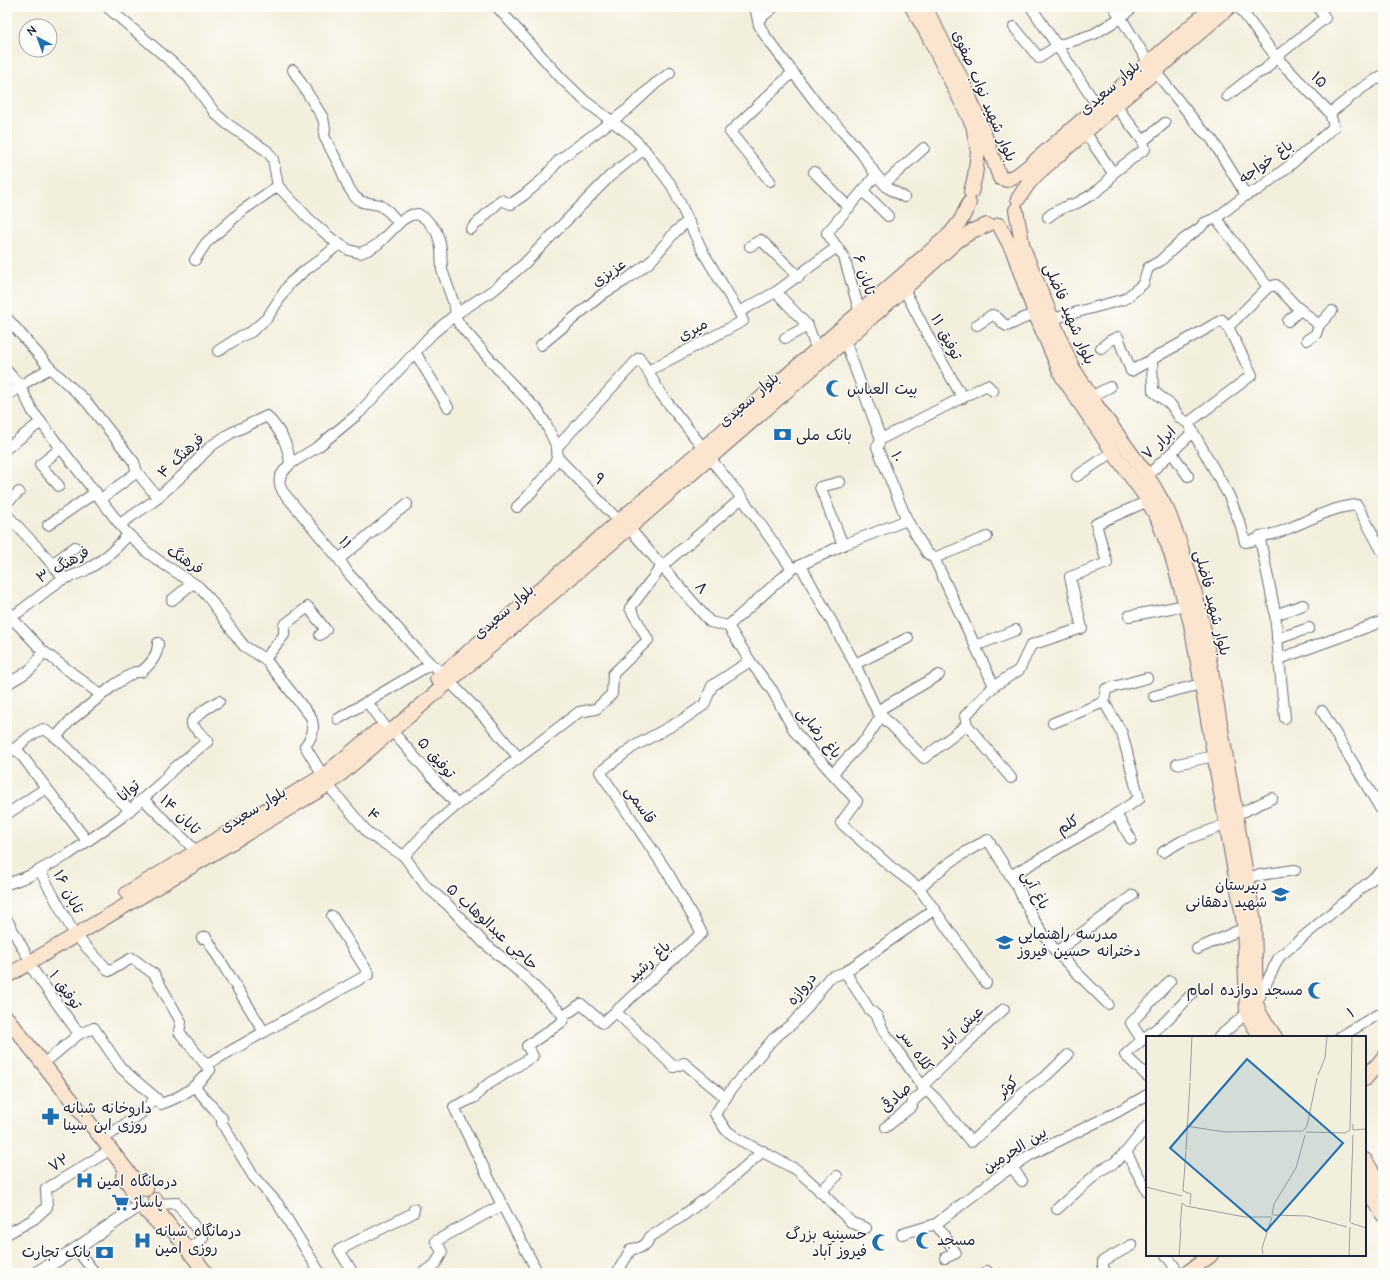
<svg xmlns="http://www.w3.org/2000/svg" width="1390" height="1280" viewBox="0 0 1390 1280" font-family="'Architects Daughter','Playpen Sans Arabic',sans-serif">
  <style>
    .lines { fill: none; stroke-linecap: round; stroke-linejoin: round }
    .minor-casing { stroke: #6b6a74; stroke-width: 12 }
    .tertiary-casing { stroke: #6b6a74; stroke-width: 14 }
    .secondary-casing { stroke: #6b6a74; stroke-width: 16 }
    .minor { stroke: #fff; stroke-width: 10 }
    .tertiary { stroke: #fff; stroke-width: 12 }
    .secondary { stroke: #fce5cf; stroke-width: 14 }
    .labels { text-anchor: middle; dominant-baseline: central; stroke-width: 3; stroke-linejoin: round; paint-order: stroke }
    .street-label { font-size: 15px; fill: #22223b; stroke: #fdfcf7 }
    .poi-label { font-size: 15px; fill: #22223b; stroke: #fdfcf7; text-anchor: start }
    .inset-road { fill: none; stroke: #9f9d9c; stroke-width: 1 }
    .view { fill: #1f6fb2; fill-opacity: 0.15; stroke: #1f6fb2; stroke-width: 2 }
    .inset-edge { fill: none; stroke: #22223b; stroke-width: 2 }
  </style>
  <rect width="100%" height="100%" fill="#fdfcf7"/>
  <filter id="ink" filterUnits="userSpaceOnUse"><feTurbulence type="fractalNoise" baseFrequency=".025" numOctaves="2"/><feDisplacementMap in="SourceGraphic" scale="8" xChannelSelector="R" yChannelSelector="G"/><feConvolveMatrix kernelMatrix="1 2 1 2 8 2 1 2 1" color-interpolation-filters="sRGB"/></filter>
  <filter id="wash" filterUnits="userSpaceOnUse"><feTurbulence type="fractalNoise" baseFrequency=".012" numOctaves="4" result="noise"/><feDisplacementMap in="SourceGraphic" scale="16" xChannelSelector="R" yChannelSelector="G"/><feGaussianBlur stdDeviation="0.9" result="paint"/><feColorMatrix in="noise" values="0 0 0 0 0 0 0 0 0 0 0 0 0 0 0 0 0 1.4 0 .05"/><feComposite in="paint" operator="in"/></filter>
  <g filter="url(#wash)">
    <rect width="100%" height="100%" fill="#f3efdd"/>
  </g>
  <g filter="url(#ink)">
    <g class="lines">
      <defs>
        <g id="minor">
          <path d="M 107,7 L 187,75 L 215,113 L 226,123 L 267,151 L 273,159 L 278,186 L 309,219 L 333,240 L 349,250 L 360,253 L 370,249 L 378,244 L 402,220 L 411,215 L 418,214 L 426,219 L 436,231 L 439,239 L 441,248 L 442,270 L 455,307 L 456,318 L 460,325 L 506,378 L 538,411 L 546,424 L 557,447"/>
          <path d="M 497,7 L 562,79 L 585,101 L 629,134 L 644,149 L 672,186 L 703,252 L 739,312"/>
          <path d="M 755,7 L 759,25 L 766,37 L 817,104 L 843,132 L 862,154 L 876,175 L 888,188 L 904,197"/>
          <path d="M 1031,7 L 1098,107"/>
          <path d="M 1114,7 L 1149,63"/>
          <path d="M 758,20 L 774,7"/>
          <path d="M 1014,27 L 1039,58 L 1057,46 L 1094,34 L 1117,20 L 1133,7"/>
          <path d="M 293,70 L 323,118 L 325,128 L 324,136 L 339,165 L 349,188 L 355,197 L 362,202 L 380,205 L 389,212 L 399,223"/>
          <path d="M 1155,71 L 1201,129 L 1211,138 L 1246,195"/>
          <path d="M 1227,96 L 1254,75 L 1265,70 L 1276,57 L 1325,18 L 1318,7"/>
          <path d="M 1116,106 L 1143,141"/>
          <path d="M 1330,113 L 1362,88 L 1383,75"/>
          <path d="M 1085,132 L 1113,173"/>
          <path d="M 814,172 L 849,208"/>
          <path d="M 770,181 L 730,132 L 793,72"/>
          <path d="M 884,184 L 924,148"/>
          <path d="M 863,191 L 888,216"/>
          <path d="M 1048,217 L 1053,213 L 1067,206 L 1077,203 L 1093,194 L 1106,184 L 1113,173 L 1145,149 L 1143,141 L 1165,123"/>
          <path d="M 1216,218 L 1268,287"/>
          <path d="M 471,229 L 501,200 L 511,204 L 524,195 L 543,179 L 559,160 L 628,109 L 655,84 L 670,73"/>
          <path d="M 750,246 L 761,240 L 799,277"/>
          <path d="M 837,247 L 844,257 L 860,313"/>
          <path d="M 195,260 L 206,243 L 243,210 L 278,186"/>
          <path d="M 904,289 L 937,353 L 963,398"/>
          <path d="M 776,292 L 808,326 L 817,350"/>
          <path d="M 7,318 L 50,368"/>
          <path d="M 1052,319 L 1125,299 L 1143,284 L 1148,268 L 1160,261 L 1184,239 L 1200,228 L 1204,223 L 1216,218 L 1246,195 L 1259,189 L 1289,166 L 1334,127 L 1330,113 L 1276,57 L 1239,7"/>
          <path d="M 1288,321 L 1300,310"/>
          <path d="M 977,325 L 992,315 C 999,316 1001,324 1007,326 L 1035,313"/>
          <path d="M 785,338 L 808,326"/>
          <path d="M 1307,340 L 1316,334 L 1319,325"/>
          <path d="M 541,345 L 604,293 L 626,280 L 650,262 L 675,232 L 688,221"/>
          <path d="M 1101,348 L 1111,340 L 1118,337 L 1131,371 L 1222,320 L 1228,327"/>
          <path d="M 218,351 L 241,336 L 251,332 L 267,318 L 290,283 L 307,269 L 326,255 L 339,244"/>
          <path d="M 415,352 L 448,407"/>
          <path d="M 1152,359 L 1153,391 L 1171,405 L 1180,418 L 1188,423 L 1229,496 L 1241,526 L 1245,542 L 1260,539 L 1275,612 L 1279,659 L 1285,718"/>
          <path d="M 7,371 L 20,386 L 33,412 L 125,531 L 147,552 L 159,561 L 199,587 L 209,598 L 237,637 L 244,646 L 265,659 L 311,717 C 315,729 313,736 305,746 L 323,776"/>
          <path d="M 648,371 L 660,393 L 704,449"/>
          <path d="M 7,396 L 20,386 L 50,368 L 86,401 L 134,462 L 137,472 L 158,498"/>
          <path d="M 1090,397 L 1110,387"/>
          <path d="M 1188,423 L 1252,375 L 1228,327 L 1268,287 L 1276,285 L 1295,305 L 1319,325 L 1332,311"/>
          <path d="M 881,439 L 987,385 L 993,391"/>
          <path d="M 7,448 L 41,422"/>
          <path d="M 1172,453 L 1188,476"/>
          <path d="M 557,457 L 620,522"/>
          <path d="M 709,457 L 742,498 L 792,569"/>
          <path d="M 290,464 L 319,446 L 359,413 L 432,334 L 456,314 L 495,289 L 524,264 L 610,176 L 644,149"/>
          <path d="M 1077,476 L 1113,452"/>
          <path d="M 1147,476 L 1193,432"/>
          <path d="M 59,486 L 40,465 L 61,448"/>
          <path d="M 101,499 L 137,472"/>
          <path d="M 7,502 L 19,492"/>
          <path d="M 517,507 C 526,499 554,468 557,457 C 558,454 557,450 557,447 L 639,358 L 648,371 L 743,321 L 739,312 L 776,292 L 837,247 L 827,233 L 876,175"/>
          <path d="M 7,515 L 39,549 L 64,578"/>
          <path d="M 907,520 L 927,553 L 934,558 L 994,686 L 1019,670 L 1031,645 L 1082,628 L 1070,577 L 1107,563 L 1096,524 L 1148,501"/>
          <path d="M 120,524 L 154,501 L 184,474 L 211,446 L 231,433 L 267,416 C 281,432 288,443 290,464 C 280,475 276,479 283,492 L 339,559 L 348,573 L 358,584 L 418,651 L 431,664 L 444,674"/>
          <path d="M 48,525 L 96,492"/>
          <path d="M 629,528 L 710,622 L 728,626 L 750,661 L 772,690 L 795,732 L 857,801 L 841,823 L 891,867 L 919,888 L 986,983"/>
          <path d="M 1260,539 L 1260,536 C 1270,535 1279,533 1287,529 C 1311,520 1331,507 1357,505 L 1382,551"/>
          <path d="M 843,545 L 907,520 L 877,447 L 881,439 L 845,341"/>
          <path d="M 934,558 L 987,537"/>
          <path d="M 339,559 L 407,504"/>
          <path d="M 52,564 L 75,547"/>
          <path d="M 801,566 L 855,664 L 877,711 L 924,758 L 967,725 L 965,716 L 994,686"/>
          <path d="M 172,600 L 193,583"/>
          <path d="M 7,613 L 43,651 L 101,695"/>
          <path d="M 1275,615 L 1303,605"/>
          <path d="M 1129,616 L 1186,605"/>
          <path d="M 10,617 L 19,612 L 58,582 C 66,577 76,575 84,571 C 102,562 116,549 128,535"/>
          <path d="M 728,626 L 792,569 L 843,545 L 820,487 L 840,482"/>
          <path d="M 1277,639 L 1309,628"/>
          <path d="M 975,646 L 1016,630"/>
          <path d="M 265,659 L 284,635 L 284,625 L 308,607 L 326,630 L 320,635"/>
          <path d="M 1279,659 L 1381,622"/>
          <path d="M 855,664 L 908,638"/>
          <path d="M 450,682 L 485,718 L 519,758"/>
          <path d="M 7,684 C 25,673 33,672 43,651"/>
          <path d="M 1154,696 L 1201,684"/>
          <path d="M 367,702 L 384,725"/>
          <path d="M 877,711 L 939,675"/>
          <path d="M 1322,711 L 1383,813"/>
          <path d="M 338,719 L 431,664"/>
          <path d="M 1053,723 L 1104,702"/>
          <path d="M 967,725 L 1011,778"/>
          <path d="M 392,731 L 457,805"/>
          <path d="M 56,737 L 70,721 L 114,685 L 135,672 L 141,672 C 150,665 158,655 158,643"/>
          <path d="M 7,748 L 19,752 L 87,841"/>
          <path d="M 13,750 L 33,734 L 43,729 C 61,738 72,753 86,767 C 100,782 115,796 130,810"/>
          <path d="M 1177,764 L 1214,756"/>
          <path d="M 833,773 L 866,739 L 882,715"/>
          <path d="M 328,785 L 369,834 L 404,856 L 426,886 L 448,905 L 484,943 L 522,974 L 564,1016"/>
          <path d="M 143,799 L 197,852"/>
          <path d="M 10,812 L 46,788"/>
          <path d="M 1116,814 L 1131,839"/>
          <path d="M 1235,814 L 1245,811 L 1272,798"/>
          <path d="M 1163,852 L 1182,841 L 1227,824"/>
          <path d="M 404,856 L 427,831 L 457,805 L 579,712 L 596,709 L 612,694 L 613,674 L 648,640 L 630,608 L 662,566 L 742,498"/>
          <path d="M 40,871 L 71,928"/>
          <path d="M 1010,876 L 1094,828 L 1139,799 L 1122,733 L 1104,702 L 1106,689 L 1147,678"/>
          <path d="M 1246,877 L 1295,870"/>
          <path d="M 10,883 L 29,876 L 69,854 L 122,817 L 163,781 L 172,770 L 208,741 L 192,725 L 192,721 L 204,710 L 219,701"/>
          <path d="M 919,888 C 943,867 959,854 988,840 L 1017,886 L 1034,920 L 1056,952 L 1108,1004"/>
          <path d="M 7,920 L 26,954"/>
          <path d="M 202,938 L 206,937 L 264,1032 L 206,1065"/>
          <path d="M 1197,949 L 1244,928"/>
          <path d="M 1056,952 L 1133,895"/>
          <path d="M 28,963 L 79,1034"/>
          <path d="M 845,972 L 869,1009 L 877,1016 L 883,1030 L 922,1086 L 936,1099 L 971,1142 L 1019,1098 L 1022,1093 L 1047,1075 L 1068,1055"/>
          <path d="M 1170,981 L 1131,1023 L 1142,1040 L 1165,1022 L 1191,995"/>
          <path d="M 1257,1002 L 1279,957 L 1383,870"/>
          <path d="M 616,1012 L 674,1067 L 684,1063 L 726,1098"/>
          <path d="M 264,1032 L 369,974 L 332,916"/>
          <path d="M 1219,1037 L 1247,1013"/>
          <path d="M 1340,1037 L 1377,1015"/>
          <path d="M 1142,1040 L 1125,1055 L 1147,1076"/>
          <path d="M 43,1064 L 79,1034 L 94,1028 L 121,1068 L 156,1098 L 161,1104 C 184,1096 194,1088 210,1070 L 179,1032 L 181,1022 L 154,974 L 132,958 L 109,971 L 75,935"/>
          <path d="M 922,1086 C 949,1061 976,1034 1004,1009"/>
          <path d="M 195,1087 L 222,1118 L 222,1123 L 253,1176 L 278,1204 L 320,1273"/>
          <path d="M 886,1127 L 912,1106 L 913,1101 L 926,1090"/>
          <path d="M 103,1139 L 140,1114 L 156,1098"/>
          <path d="M 1126,1152 L 1147,1191"/>
          <path d="M 1012,1167 L 1022,1181"/>
          <path d="M 820,1192 L 837,1176"/>
          <path d="M 157,1204 L 177,1203 L 203,1238 L 188,1250"/>
          <path d="M 1057,1209 L 1101,1170 L 1114,1163 L 1126,1152 L 1147,1126"/>
          <path d="M 936,1224 L 956,1253 L 945,1258"/>
          <path d="M 866,1228 L 852,1223 L 816,1187 L 797,1170 L 738,1139 L 726,1130 L 715,1114 L 733,1087 L 773,1039 L 793,1023 L 806,1009 L 829,978 L 845,972 L 935,909"/>
          <path d="M 7,1234 L 34,1219 L 47,1207 L 46,1189 L 105,1153"/>
          <path d="M 902,1234 L 936,1224 L 1000,1175 L 1030,1155 L 1117,1112 L 1147,1095"/>
          <path d="M 76,1249 L 95,1273"/>
          <path d="M 1166,1255 L 1179,1273"/>
          <path d="M 987,1271 L 988,1273"/>
          <path d="M 353,1273 L 339,1250 L 413,1213 L 414,1209"/>
          <path d="M 422,1273 C 433,1268 437,1263 442,1252 L 436,1241 L 502,1205"/>
          <path d="M 538,1273 L 502,1205 L 454,1107 L 475,1097 L 484,1087 L 533,1056 L 527,1046 L 562,1022 L 564,1016 L 581,1004 L 603,1023 L 702,933 L 668,873 L 600,772 L 633,747 L 682,720 L 704,705 L 712,686 L 750,661"/>
          <path d="M 617,1273 L 631,1249 L 639,1248 L 646,1244 L 650,1237 L 681,1217 L 724,1185 L 763,1151"/>
          <path d="M 1107,1273 L 1103,1268 L 1103,1261 L 1132,1245"/>
        </g>
        <path id="tertiary" d="M 36,1273 L 76,1249 L 137,1207"/>
        <g id="secondary">
          <path d="M 912,7 L 928,35 L 973,125 L 978,152 L 975,176 L 971,192"/>
          <path d="M 925,7 L 961,78 L 981,125 L 1000,178"/>
          <path d="M 1006,180 L 1019,174 L 1029,166 L 1213,7"/>
          <path d="M 1018,199 L 1028,184 L 1037,174 L 1229,7"/>
          <path d="M 1016,210 L 1023,248 L 1071,365 L 1096,405 L 1144,471 L 1154,487 L 1168,512 L 1180,544 L 1194,590 L 1204,630 L 1254,921 L 1256,1003 L 1260,1014 L 1275,1037"/>
          <path d="M 999,225 L 1013,251 L 1035,313 L 1062,376 L 1113,452 L 1143,493 L 1157,517 L 1171,553 L 1191,624 L 1244,923 L 1247,1013 L 1249,1018 L 1261,1037"/>
          <path d="M 437,679 L 950,234 L 961,220 L 969,203"/>
          <path d="M 127,893 L 323,776 L 377,731"/>
          <path d="M 7,976 L 328,785 L 629,528 L 904,289 L 957,241 L 972,231 L 987,225"/>
          <path d="M 7,1018 L 136,1182 L 146,1189"/>
          <path d="M 1365,1079 L 1383,1058"/>
          <path d="M 1365,1160 L 1383,1189"/>
          <path d="M 123,1176 L 131,1187 L 134,1197"/>
          <path d="M 1365,1184 L 1383,1215"/>
          <path d="M 156,1200 L 161,1215 L 206,1273"/>
          <path d="M 146,1211 L 164,1229"/>
          <path d="M 1187,1273 L 1211,1255"/>
        </g>
      </defs>
      <use href="#minor" class="minor-casing"/>
      <use href="#tertiary" class="tertiary-casing"/>
      <use href="#secondary" class="secondary-casing"/>
      <use href="#minor" class="minor"/>
      <use href="#tertiary" class="tertiary"/>
      <use href="#secondary" class="secondary"/>
    </g>
  </g>
  <defs>
    <symbol id="mosque-bare" viewBox="-9 -9 18 18"><path d="M3.5-4.9A6 6 0 1 0 3.5 4.9A5 5 0 1 1 3.5-4.9Z" fill="#1f6fb2" stroke="#fdfcf7" stroke-width="2.5" paint-order="stroke"/></symbol>
    <symbol id="bank-bare" viewBox="-9 -9 18 18"><path d="M-6-4H6V4H-6ZM0-2.3a2.3 2.3 0 1 0 0 4.6a2.3 2.3 0 1 0 0-4.6Z" fill="#1f6fb2" stroke="#fdfcf7" stroke-width="2.5" paint-order="stroke"/></symbol>
    <symbol id="school-bare" viewBox="-9 -9 18 18"><path d="M0-5L7-2L0 1L-7-2ZM-4 1L0 2.5L4 1V4Q0 6-4 4Z" fill="#1f6fb2" stroke="#fdfcf7" stroke-width="2.5" paint-order="stroke"/></symbol>
    <symbol id="pharmacy-bare" viewBox="-9 -9 18 18"><path d="M-2-6h4v4h4v4h-4v4h-4v-4h-4v-4h4Z" fill="#1f6fb2" stroke="#fdfcf7" stroke-width="2.5" paint-order="stroke"/></symbol>
    <symbol id="hospital-bare" viewBox="-9 -9 18 18"><path d="M-5-5h3v3.5h4V-5h3V5h-3V1.5h-4V5h-3Z" fill="#1f6fb2" stroke="#fdfcf7" stroke-width="2.5" paint-order="stroke"/></symbol>
    <symbol id="supermarket-bare" viewBox="-9 -9 18 18"><path d="M-6-5.5h2.5l.6 2H6L4.5 2H-2.5L-4.4-4H-6ZM-1.5 3.2a1.3 1.3 0 1 0 .1 0ZM3 3.2a1.3 1.3 0 1 0 .1 0Z" fill="#1f6fb2" stroke="#fdfcf7" stroke-width="2.5" paint-order="stroke"/></symbol>
  </defs>
  <g fill-rule="evenodd">
    <use href="#mosque-bare" x="822" y="376" width="25" height="25"/>
    <use href="#bank-bare" x="770" y="422" width="25" height="25"/>
    <use href="#school-bare" x="1268" y="882" width="25" height="25"/>
    <use href="#school-bare" x="992" y="930" width="25" height="25"/>
    <use href="#mosque-bare" x="1304" y="978" width="25" height="25"/>
    <use href="#pharmacy-bare" x="38" y="1104" width="25" height="25"/>
    <use href="#hospital-bare" x="72" y="1168" width="25" height="25"/>
    <use href="#supermarket-bare" x="108" y="1190" width="25" height="25"/>
    <use href="#hospital-bare" x="130" y="1228" width="25" height="25"/>
    <use href="#mosque-bare" x="912" y="1228" width="25" height="25"/>
    <use href="#mosque-bare" x="868" y="1230" width="25" height="25"/>
    <use href="#bank-bare" x="92" y="1240" width="25" height="25"/>
  </g>
  <g class="labels">
    <g class="street-label">
      <text transform="translate(1319 80) rotate(46)">۱۵</text>
      <text transform="translate(1110 88) rotate(-41)">بلوار سعیدی</text>
      <text transform="translate(984 96) rotate(67)">بلوار شهید نواب صفوی</text>
      <text transform="translate(1266 162) rotate(-36)">باغ خواجه</text>
      <text transform="translate(609 273) rotate(-34)">عزیزی</text>
      <text transform="translate(864 275) rotate(72)">تابان ۶</text>
      <text transform="translate(1069 314) rotate(67)">بلوار شهید فاضلی</text>
      <text transform="translate(693 330) rotate(-28)">میری</text>
      <text transform="translate(946 337) rotate(62)">توفیق ۱۱</text>
      <text transform="translate(749 400) rotate(-41)">بلوار سعیدی</text>
      <text transform="translate(1159 443) rotate(-44)">ابرار ۷</text>
      <text transform="translate(181 456) rotate(-43)">فرهنگ ۴</text>
      <text transform="translate(897 457) rotate(67)">۱۰</text>
      <text transform="translate(599 479) rotate(46)">۹</text>
      <text transform="translate(345 543) rotate(51)">۱۱</text>
      <text transform="translate(185 560) rotate(33)">فرهنگ</text>
      <text transform="translate(63 565) rotate(-30)">فرهنگ ۳</text>
      <text transform="translate(701 588) rotate(49)">۸</text>
      <text transform="translate(1212 603) rotate(76)">بلوار شهید فاضلی</text>
      <text transform="translate(504 612) rotate(-41)">بلوار سعیدی</text>
      <text transform="translate(819 733) rotate(51)">باغ رضایی</text>
      <text transform="translate(436 758) rotate(49)">توفیق ۵</text>
      <text transform="translate(129 791) rotate(-42)">توانا</text>
      <text transform="translate(640 805) rotate(56)">قاسمی</text>
      <text transform="translate(253 810) rotate(-31)">بلوار سعیدی</text>
      <text transform="translate(180 815) rotate(44)">تابان ۱۴</text>
      <text transform="translate(373 815) rotate(48)">۴</text>
      <text transform="translate(1068 825) rotate(-30)">کلم</text>
      <text transform="translate(1035 890) rotate(61)">باغ آبی</text>
      <text transform="translate(68 892) rotate(62)">تابان ۱۶</text>
      <text transform="translate(492 927) rotate(43)">حاجی عبدالوهاب ۵</text>
      <text transform="translate(649 962) rotate(-43)">باغ رشید</text>
      <text transform="translate(802 989) rotate(-51)">دروازه</text>
      <text transform="translate(65 990) rotate(54)">توفیق ۱</text>
      <text transform="translate(1351 1013) rotate(-31)">۱</text>
      <text transform="translate(961 1028) rotate(-44)">عیش آباد</text>
      <text transform="translate(916 1051) rotate(55)">کلاه سر</text>
      <text transform="translate(1008 1087) rotate(-44)">کوثر</text>
      <text transform="translate(896 1098) rotate(-43)">صادقی</text>
      <text transform="translate(1015 1150) rotate(-32)">بین الحرمین</text>
      <text transform="translate(59 1163) rotate(-32)">۷۲</text>
    </g>
    <g class="poi-label">
      <text x="847" y="389">بیت العباس</text>
      <text x="796" y="435">بانک ملی</text>
      <text x="1267" y="885" text-anchor="end">دبیرستان<tspan x="1267" dy="17">شهید دهقانی</tspan></text>
      <text x="1018" y="934">مدرسه راهنمایی<tspan x="1018" dy="17">دخترانه حسین فیروز</tspan></text>
      <text x="1303" y="990" text-anchor="end">مسجد دوازده امام</text>
      <text x="63" y="1108">داروخانه شبانه<tspan x="63" dy="17">روزی ابن سینا</tspan></text>
      <text x="97" y="1181">درمانگاه امین</text>
      <text x="133" y="1202">پاساژ</text>
      <text x="155" y="1231">درمانگاه شبانه<tspan x="155" dy="17">روزی امین</tspan></text>
      <text x="867" y="1234" text-anchor="end">حسینیه بزرگ<tspan x="867" dy="17">فیروز آباد</tspan></text>
      <text x="937" y="1240">مسجد</text>
      <text x="91" y="1252" text-anchor="end">بانک تجارت</text>
    </g>
  </g>
  <g transform="translate(1146 1036)">
    <rect width="220" height="220" fill="#f3efdd"/>
    <path class="inset-road" d="M 172,39 L 179,22 L 181,0M 44,45 L 46,0M 207,88 L 207,94 L 220,93M 40,90 L 79,96 L 156,95M 157,95 L 161,90 L 171,42M 160,96 L 199,97 L 204,94 L 206,0M 40,114 L 44,47M 40,115 L 37,155 L 45,158 L 44,169M 0,151 L 36,160M 36,167 L 40,170 L 99,181 L 125,181M 126,179 L 128,168 L 150,132 L 159,99M 127,179 L 161,180 L 201,191M 204,186 L 207,99M 205,187 L 220,192M 34,192 L 36,167M 117,218 L 116,212 L 126,181M 33,220 L 35,192M 203,220 L 204,191"/>
    <path class="view" d="M 101,23 L 197,107 L 120,195 L 24,112 Z"/>
    <rect width="220" height="220" class="inset-edge"/>
  </g>
  <rect width="1390" height="1280" fill="none" stroke="#fdfcf7" stroke-width="24"/>
  <g transform="translate(38 38) rotate(319)"><circle r="19" fill="#fdfcf7" stroke="#a5a5ac"/>
  <path d="M0-3L7 15L0 10L-7 15Z" fill="#1f6fb2"/>
  <text y="-6" font-size="11" font-weight="bold" text-anchor="middle" fill="#22223b">N</text>
  </g>
</svg>
